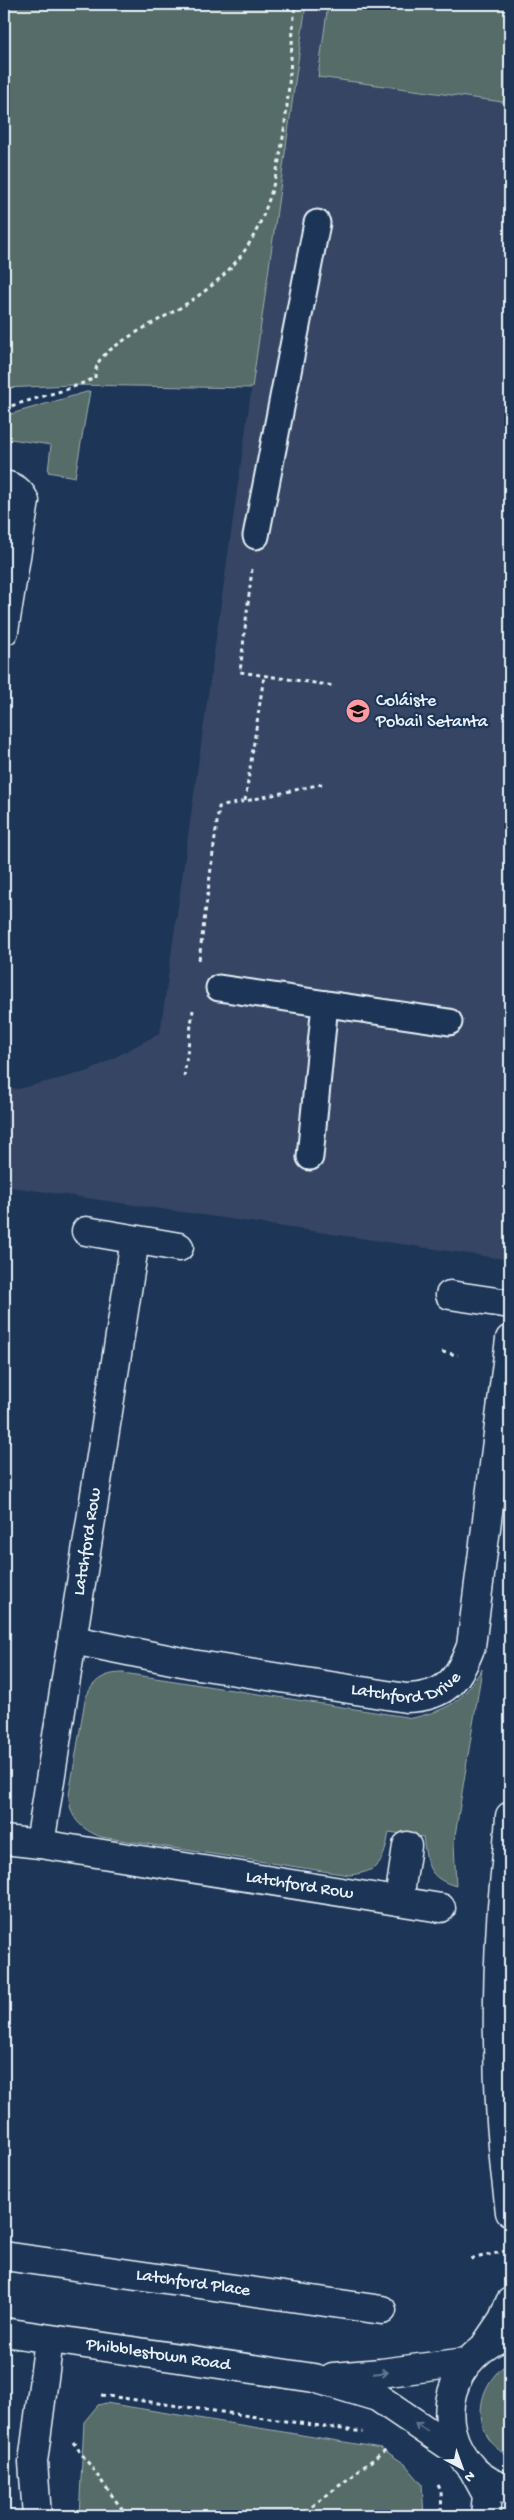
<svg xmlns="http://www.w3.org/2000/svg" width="514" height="2520" viewBox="0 0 514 2520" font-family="'Gochi Hand',sans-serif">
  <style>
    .built { fill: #344463 }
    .green { fill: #566c67; stroke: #9faeb0 }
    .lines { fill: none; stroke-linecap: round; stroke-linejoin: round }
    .service-casing { stroke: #e8f1f8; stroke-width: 29 }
    .minor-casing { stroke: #e8f1f8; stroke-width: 31 }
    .tertiary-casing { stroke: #e8f1f8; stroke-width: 31 }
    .path { stroke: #e8f1f8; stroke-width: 3; stroke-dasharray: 4 4; stroke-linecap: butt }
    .service { stroke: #1d3557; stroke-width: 25 }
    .minor { stroke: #1d3557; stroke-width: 28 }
    .tertiary { stroke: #1d3557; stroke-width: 28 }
    .oneway { stroke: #64778f }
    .labels { text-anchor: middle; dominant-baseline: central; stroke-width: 4.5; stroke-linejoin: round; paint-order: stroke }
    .poi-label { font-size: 18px; fill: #e8f1f8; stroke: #1d3557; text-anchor: start }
    .street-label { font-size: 18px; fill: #e8f1f8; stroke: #1d3557 }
  </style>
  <rect width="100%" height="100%" fill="#1d3557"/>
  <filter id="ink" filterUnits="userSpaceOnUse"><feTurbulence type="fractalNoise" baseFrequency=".02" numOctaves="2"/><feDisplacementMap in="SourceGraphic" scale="10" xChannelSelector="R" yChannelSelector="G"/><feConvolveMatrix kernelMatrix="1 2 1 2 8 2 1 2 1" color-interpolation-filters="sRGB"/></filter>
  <g filter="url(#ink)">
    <path class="built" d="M 306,4 L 510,4 L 510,1260 L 4,1186 L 4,1087 L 18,1089 L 89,1071 L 160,1033 Z"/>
    <g class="green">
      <path d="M 4,4 L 306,4 L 252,388 L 72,385 L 4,388 Z"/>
      <path d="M 328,4 L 510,4 L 510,103 L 318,77 Z"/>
      <path d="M 90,391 L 75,477 L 48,472 L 51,445 L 4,438 L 4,416 Z"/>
      <path d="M 482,1669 L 454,1842 L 456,1886 C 427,1878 427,1864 423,1837 L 389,1832 C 384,1861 380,1872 349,1875 L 101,1837 C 81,1829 69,1818 69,1795 L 85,1700 C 92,1681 103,1673 123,1673 L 413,1718 C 452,1708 460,1703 482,1669 Z"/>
      <path d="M 510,2362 L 510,2457 C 469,2437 474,2384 510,2362 Z"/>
      <path d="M 106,2403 L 381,2448 L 405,2464 L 422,2484 L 424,2516 L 79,2516 L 84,2422 L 98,2405 Z"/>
    </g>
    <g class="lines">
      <defs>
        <g id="service">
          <path d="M 256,536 L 317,223"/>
          <path d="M 219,988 L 449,1022"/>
          <path d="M 310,1157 L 325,1004"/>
        </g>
        <g id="minor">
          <path d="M 4,485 C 15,487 20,491 25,501 L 4,631"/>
          <path d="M 86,1231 L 179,1247"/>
          <path d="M 450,1295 L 510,1304"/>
          <path id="s1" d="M 73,1640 L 192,1664 L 406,1698 C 445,1697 458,1681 471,1646 L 510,1339"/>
          <path d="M 510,1816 C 508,1851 503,1887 501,1922 C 495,2019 497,2116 510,2212"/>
          <path id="s2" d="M 4,1840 L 40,1844 L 441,1908"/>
          <path id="s3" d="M 40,1844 L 135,1240"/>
          <path d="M 399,1900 L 407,1846"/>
          <path id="s4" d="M 4,2256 L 382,2310"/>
          <path d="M 486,2344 L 503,2319 L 510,2302"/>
          <path d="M 474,2471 L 487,2495 L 485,2516"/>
          <path d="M 37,2516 L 33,2462 L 49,2340"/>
        </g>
        <g id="tertiary">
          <path id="s5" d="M 4,2332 L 314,2378 L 377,2397 L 461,2454"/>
          <path d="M 510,2334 C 451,2354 428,2422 473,2469 C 483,2480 497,2485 510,2490"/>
          <path d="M 333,2377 L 381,2373 L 466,2362"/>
        </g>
      </defs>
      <use href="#service" class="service-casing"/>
      <use href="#minor" class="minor-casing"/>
      <use href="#tertiary" class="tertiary-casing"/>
      <g class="path">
        <path d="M 4,408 L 71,388 L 95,378 C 95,374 96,367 98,363 C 107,345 164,318 183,306 C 205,292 224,277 240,257 C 289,193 288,82 295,4"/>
        <path d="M 252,569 L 240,672 L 335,686"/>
        <path d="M 245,801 L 264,676"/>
        <path d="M 199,960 L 219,807 L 326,783"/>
        <path d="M 184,1077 L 193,1010"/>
        <path d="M 442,1352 L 458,1355"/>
        <path d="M 471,2259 L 510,2250"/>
        <path d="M 101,2395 L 363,2432"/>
        <path d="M 73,2442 L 127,2516"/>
        <path d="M 438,2485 L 441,2491 L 442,2516"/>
        <path d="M 300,2516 L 388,2448"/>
      </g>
      <use href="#service" class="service"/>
      <use href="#minor" class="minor"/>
      <use href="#tertiary" class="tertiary"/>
    </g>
    <defs><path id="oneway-shaft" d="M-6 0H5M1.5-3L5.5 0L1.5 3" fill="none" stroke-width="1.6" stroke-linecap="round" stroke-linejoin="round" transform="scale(1.25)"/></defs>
    <g class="oneway">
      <use href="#oneway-shaft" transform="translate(381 2373) rotate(-6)"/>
      <use href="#oneway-shaft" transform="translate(421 2427) rotate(-146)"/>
    </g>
  </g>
  <defs>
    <symbol id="school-disc" viewBox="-11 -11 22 22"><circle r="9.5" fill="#ff9aa2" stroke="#1d3557"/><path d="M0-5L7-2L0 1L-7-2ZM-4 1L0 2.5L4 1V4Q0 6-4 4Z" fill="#111"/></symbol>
  </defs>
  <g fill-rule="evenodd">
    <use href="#school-disc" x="344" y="697" width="28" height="28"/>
  </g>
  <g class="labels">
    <g class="poi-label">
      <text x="376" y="701">Coláiste<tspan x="376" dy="21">Pobail Setanta</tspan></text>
    </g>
    <g class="street-label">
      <text stroke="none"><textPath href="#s3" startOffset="306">Latchford Row</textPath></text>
      <text stroke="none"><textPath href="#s1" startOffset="340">Latchford Drive</textPath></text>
      <text stroke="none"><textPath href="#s2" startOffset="299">Latchford Row</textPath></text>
      <text stroke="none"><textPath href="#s4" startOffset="191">Latchford Place</textPath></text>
      <text stroke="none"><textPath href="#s5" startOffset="156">Phibblestown Road</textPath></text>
    </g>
  </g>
  <rect width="514" height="2520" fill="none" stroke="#1d3557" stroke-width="20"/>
  <rect x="10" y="10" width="494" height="2500" fill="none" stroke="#e8f1f8" stroke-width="2" filter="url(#ink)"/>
  <g transform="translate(462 2468) rotate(139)" stroke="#1d3557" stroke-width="4" paint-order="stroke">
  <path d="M0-4L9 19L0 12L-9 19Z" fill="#e8f1f8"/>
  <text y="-8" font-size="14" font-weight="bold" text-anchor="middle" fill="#e8f1f8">N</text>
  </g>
</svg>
